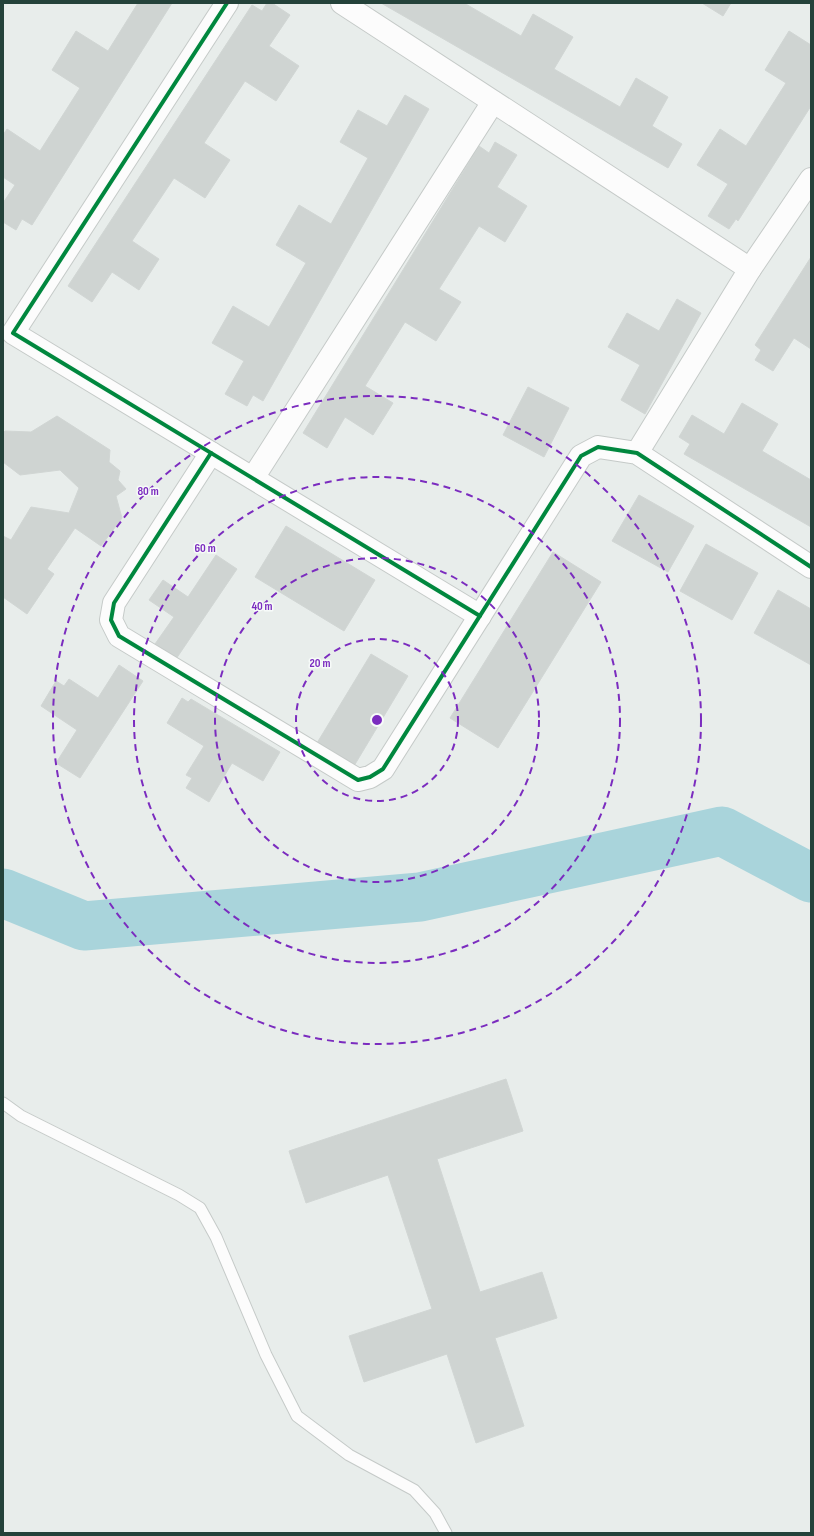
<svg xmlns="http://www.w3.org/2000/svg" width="814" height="1536" viewBox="0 0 814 1536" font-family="'Sofia Sans Condensed',sans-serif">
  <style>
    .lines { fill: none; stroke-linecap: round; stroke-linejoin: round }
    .river { stroke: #a9d4db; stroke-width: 49 }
    .building { fill: #cfd4d2; stroke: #d1d6d4 }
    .lane-casing { stroke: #c5cac8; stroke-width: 13 }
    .street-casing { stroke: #c5cac8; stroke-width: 24 }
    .lane { stroke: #fcfcfc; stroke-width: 11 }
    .street { stroke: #fcfcfc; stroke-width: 22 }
    .cycleway-casing { stroke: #f7fbf9; stroke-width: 6 }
    .cycleway { stroke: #00873e; stroke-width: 4 }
    .ring { fill: none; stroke: #7b2cbf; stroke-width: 2; stroke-dasharray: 7 5 }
    .centre { fill: #7b2cbf; stroke: #f7fbf9; stroke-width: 2 }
    .ring-label { font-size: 12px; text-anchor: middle; font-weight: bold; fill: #7b2cbf; stroke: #f7fbf9; stroke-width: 3; stroke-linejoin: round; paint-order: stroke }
  </style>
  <rect width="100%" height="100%" fill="#e8edeb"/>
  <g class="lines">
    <path class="river" d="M 3,893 L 84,926 L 420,897 L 722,831 L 811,878"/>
  </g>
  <g class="building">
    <path d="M 138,3 L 172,3 L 32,225 L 22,219 L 16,230 L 3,222 L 3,203 L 15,185 L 3,177 L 3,135 L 7,129 L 40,151 L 80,88 L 52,70 L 76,31 L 108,51 Z"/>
    <path d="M 267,3 L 272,3 L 290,15 L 269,46 L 299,66 L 276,101 L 245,81 L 204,143 L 230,160 L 205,198 L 174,178 L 132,241 L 159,259 L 139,290 L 112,272 L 92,302 L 68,286 L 252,5 L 262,11 Z"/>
    <path d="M 381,3 L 464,3 L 521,36 L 533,14 L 573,37 L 554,69 L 620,107 L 636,78 L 668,97 L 652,126 L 682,144 L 668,168 Z"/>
    <path d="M 702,3 L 731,3 L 723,16 Z"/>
    <path d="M 789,31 L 811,45 L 811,106 L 738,221 L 736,219 L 729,229 L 708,216 L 728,184 L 697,165 L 720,129 L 746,146 L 786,83 L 765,70 Z"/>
    <path d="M 405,95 L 429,109 L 263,401 L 253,395 L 247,406 L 225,394 L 244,361 L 212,343 L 233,306 L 269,327 L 306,263 L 276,245 L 299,205 L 331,224 L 368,158 L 340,142 L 358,110 L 387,126 Z"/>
    <path d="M 495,142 L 517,155 L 497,187 L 527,206 L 505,242 L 479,226 L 439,289 L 461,302 L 436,341 L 405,322 L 365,386 L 393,403 L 373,435 L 345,417 L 327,448 L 303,433 L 479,146 L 489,153 Z"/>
    <path d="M 811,257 L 811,349 L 794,338 L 773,371 L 755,360 L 761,350 L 755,345 Z"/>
    <path d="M 677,299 L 701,313 L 645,414 L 621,400 L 640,365 L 608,347 L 627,313 L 659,331 Z"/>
    <path d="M 528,387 L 569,408 L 544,457 L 503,435 Z"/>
    <path d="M 742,403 L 778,424 L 762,451 L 811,480 L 811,527 L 684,454 L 690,444 L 679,437 L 692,415 L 724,434 Z"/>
    <path d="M 57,416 L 110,450 L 109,462 L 120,471 L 118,480 L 126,489 L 116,496 L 122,518 L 101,546 L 75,528 L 47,569 L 54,574 L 27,614 L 3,597 L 3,536 L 11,540 L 31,507 L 69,513 L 79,488 L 60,470 L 20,475 L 3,462 L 3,433 L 5,431 L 31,432 Z"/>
    <path d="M 639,495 L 694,526 L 668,572 L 612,541 Z"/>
    <path d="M 286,526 L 375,580 L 344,631 L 255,577 Z"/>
    <path d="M 706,544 L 758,573 L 732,620 L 680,591 Z"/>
    <path d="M 553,552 L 601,582 L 498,748 L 450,718 Z"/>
    <path d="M 216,555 L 237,569 L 176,659 L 155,644 L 174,617 L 149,600 L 163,580 L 188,597 Z"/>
    <path d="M 778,590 L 811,609 L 811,665 L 754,633 Z"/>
    <path d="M 371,654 L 408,676 L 354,766 L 317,743 Z"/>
    <path d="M 119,665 L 143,681 L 80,778 L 56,763 L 77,730 L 41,706 L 56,681 L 64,686 L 69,679 L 98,698 Z"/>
    <path d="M 182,698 L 188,702 L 191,699 L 280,752 L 263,781 L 232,763 L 209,802 L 186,788 L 192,778 L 186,775 L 204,746 L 167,723 Z"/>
    <path d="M 506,1079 L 523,1131 L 437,1159 L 480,1292 L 542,1272 L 557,1318 L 495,1338 L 524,1426 L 476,1443 L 447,1354 L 364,1382 L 349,1336 L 432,1309 L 388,1175 L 306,1203 L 289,1151 Z"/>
  </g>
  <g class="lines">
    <defs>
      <path id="lane" d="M 3,1103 L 21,1116 L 179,1195 L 200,1208 L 216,1237 L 266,1355 L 297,1416 L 349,1455 L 414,1490 L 435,1513 L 446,1533"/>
      <g id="street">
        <path d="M 227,3 L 13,333 L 480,616"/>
        <path d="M 342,3 L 750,269"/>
        <path d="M 211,453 L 114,603 L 111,620 L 119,636 L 358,780 L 370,777 L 383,769 L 581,456 L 598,447 L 637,453 L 811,567"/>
        <path d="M 637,453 L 750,269 L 811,179"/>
        <path d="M 253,478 L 493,102"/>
      </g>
    </defs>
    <use href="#lane" class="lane-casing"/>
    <use href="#street" class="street-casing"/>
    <use href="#lane" class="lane"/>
    <use href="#street" class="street"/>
    <defs>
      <g id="cycleway">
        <path d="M 227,3 L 13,333 L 480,616"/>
        <path d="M 211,453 L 114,603 L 111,620 L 119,636 L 358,780 L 370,777 L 383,769 L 581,456 L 598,447 L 637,453 L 811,567"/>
      </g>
    </defs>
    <use href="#cycleway" class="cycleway-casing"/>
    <use href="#cycleway" class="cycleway"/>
  </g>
  <g class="ring">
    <circle cx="377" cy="720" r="81"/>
    <circle cx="377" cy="720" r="162"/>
    <circle cx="377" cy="720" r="243"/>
    <circle cx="377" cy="720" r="324"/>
  </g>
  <circle cx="377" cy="720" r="6" class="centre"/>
  <g class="ring-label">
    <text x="148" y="495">80 m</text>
    <text x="205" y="552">60 m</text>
    <text x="262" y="610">40 m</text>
    <text x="320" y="667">20 m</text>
  </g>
  <rect width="814" height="1536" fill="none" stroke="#24423a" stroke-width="8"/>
</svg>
